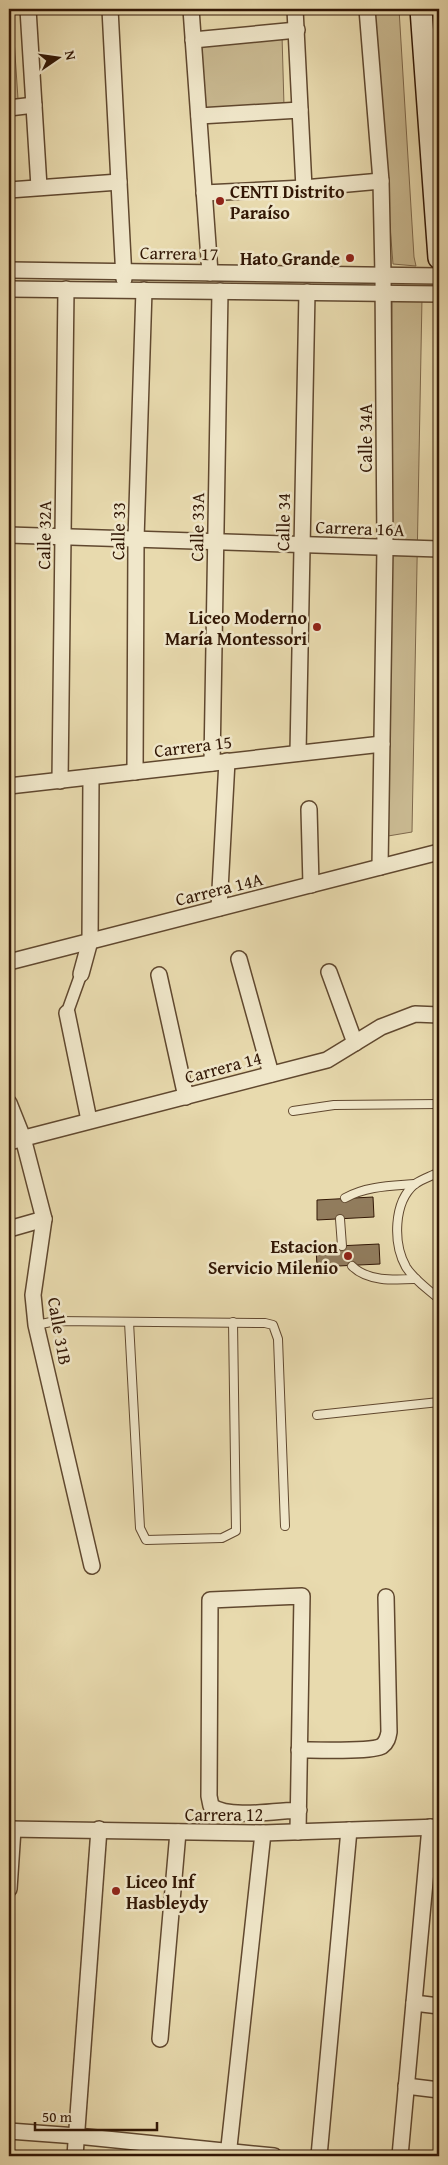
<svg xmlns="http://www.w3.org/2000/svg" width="448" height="2165" viewBox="0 0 448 2165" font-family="'Gentium Book Plus',serif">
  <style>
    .green { fill: #c9b991; stroke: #7e684b }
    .building { fill: #917c5d; stroke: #321705 }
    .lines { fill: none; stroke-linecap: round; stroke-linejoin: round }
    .service-casing { stroke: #60482f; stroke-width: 10 }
    .pedestrian-casing { stroke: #60482f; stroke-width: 14 }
    .minor-casing { stroke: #60482f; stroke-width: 18 }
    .secondary-casing { stroke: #321705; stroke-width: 24 }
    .service { stroke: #f0e7ca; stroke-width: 8 }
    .pedestrian { stroke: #f0e7ca; stroke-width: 11 }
    .minor { stroke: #f0e7ca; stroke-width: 15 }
    .secondary { stroke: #f0e7ca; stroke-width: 21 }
    .poi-dot { fill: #8f2418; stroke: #f0e7ca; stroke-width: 2 }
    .labels { text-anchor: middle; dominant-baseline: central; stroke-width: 5; stroke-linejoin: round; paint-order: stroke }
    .poi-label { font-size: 18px; font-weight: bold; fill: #321705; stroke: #f0e7ca; text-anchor: end }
    .street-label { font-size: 18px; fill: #321705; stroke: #f0e7ca }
  </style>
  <rect width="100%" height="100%" fill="#e8daae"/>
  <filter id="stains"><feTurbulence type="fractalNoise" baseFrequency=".004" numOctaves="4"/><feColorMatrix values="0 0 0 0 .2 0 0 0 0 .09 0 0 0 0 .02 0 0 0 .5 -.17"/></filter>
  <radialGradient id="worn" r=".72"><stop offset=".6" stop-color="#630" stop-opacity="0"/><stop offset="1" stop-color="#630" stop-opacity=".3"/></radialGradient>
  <g class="green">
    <path d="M 9,9 L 12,9 L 18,99 L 9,100 Z"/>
    <path d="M 373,9 L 399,9 L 414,257 L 416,266 L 393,264 Z"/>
    <path d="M 282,35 L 284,106 L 203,109 L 196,45 Z"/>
    <path d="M 422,298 L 412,832 L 388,836 L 392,299 Z"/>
  </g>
  <g class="building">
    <path d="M 373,1197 L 374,1217 L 317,1220 L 317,1200 Z"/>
    <path d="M 379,1244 L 380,1264 L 317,1267 L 316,1247 Z"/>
  </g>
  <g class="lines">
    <defs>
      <g id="service">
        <path d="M 293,1111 L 334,1105 L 439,1104"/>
        <path d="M 439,1172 C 432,1176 422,1179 415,1184 C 393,1202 393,1244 406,1267 C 414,1280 428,1289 439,1299"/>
        <path d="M 345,1198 C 366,1186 391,1186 415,1184"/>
        <path d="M 340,1219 L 342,1246"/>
        <path d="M 352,1266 C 368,1282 395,1280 416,1279"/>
        <path d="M 129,1322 L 140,1528 L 146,1540 L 222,1538 L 236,1531 L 233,1322"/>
        <path d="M 36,1325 L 56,1321 L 265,1323 L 273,1325 L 278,1339 L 285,1526"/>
        <path d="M 317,1415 L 439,1402"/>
      </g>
      <path id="pedestrian" d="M 67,1013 L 81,974"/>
      <g id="minor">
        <path d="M 28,9 L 39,187"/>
        <path d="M 110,9 L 124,279"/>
        <path d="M 191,9 L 210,273"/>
        <path d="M 295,9 L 304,188"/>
        <path d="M 367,9 L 381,181 L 383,275 L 385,547 L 380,867"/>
        <path d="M 193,40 L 297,30"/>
        <path d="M 9,108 L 34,105"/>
        <path d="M 199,116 L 300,110"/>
        <path d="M 9,190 L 119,182"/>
        <path d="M 204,193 L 304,188 L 381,181"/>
        <path d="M 9,270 L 439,276"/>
        <path d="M 9,289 L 439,294"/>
        <path d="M 9,535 L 439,549"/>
        <path d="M 298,753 L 307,292"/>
        <path d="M 212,763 L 220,291"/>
        <path d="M 135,772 L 136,539 L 144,290"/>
        <path d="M 60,781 L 66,289"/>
        <path d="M 9,786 L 382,744"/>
        <path d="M 309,809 L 311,885"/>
        <path d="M 219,908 L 227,761"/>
        <path d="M 239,959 L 271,1074"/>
        <path d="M 9,962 L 439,852"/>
        <path d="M 329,972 L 355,1043"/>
        <path d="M 81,974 L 90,941 L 91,777"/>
        <path d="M 159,975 L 186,1097"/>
        <path d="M 67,1013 L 89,1120"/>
        <path d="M 9,1103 L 23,1138 L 44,1219 L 33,1295 L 36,1325 L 92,1566"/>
        <path d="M 9,1142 L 327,1060 L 381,1027 L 415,1014 L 439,1015"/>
        <path d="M 9,1229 L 44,1219"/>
        <path d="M 299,1750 C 315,1750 372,1752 382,1746 C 387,1742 388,1738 389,1732 L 386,1597"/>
        <path d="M 9,1829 L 263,1833 L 439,1827"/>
        <path d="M 298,1832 L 302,1596 L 210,1600 L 209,1796 L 211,1806 C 229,1819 275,1811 299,1810"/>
        <path d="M 9,1889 L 13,1829"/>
        <path d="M 414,2003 L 439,2006"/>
        <path d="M 160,2039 L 178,1832"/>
        <path d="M 406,2086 L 439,2090"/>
        <path d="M 9,2131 L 77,2136 L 274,2156"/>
        <path d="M 75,2156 L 99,1829"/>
        <path d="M 228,2156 L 263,1833"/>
        <path d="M 319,2156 L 349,1830"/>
        <path d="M 400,2156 L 430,1827"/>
      </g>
      <path id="secondary" d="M 421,9 L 439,258"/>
    </defs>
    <use href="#service" class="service-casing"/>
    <use href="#pedestrian" class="pedestrian-casing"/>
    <use href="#minor" class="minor-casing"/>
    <use href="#secondary" class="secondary-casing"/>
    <use href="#service" class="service"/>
    <use href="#pedestrian" class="pedestrian"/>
    <use href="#minor" class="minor"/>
    <use href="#secondary" class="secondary"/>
  </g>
  <g class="poi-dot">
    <circle cx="220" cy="201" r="5"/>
    <circle cx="350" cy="258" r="5"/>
    <circle cx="317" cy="627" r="5"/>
    <circle cx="348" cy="1256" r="5"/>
    <circle cx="116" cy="1891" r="5"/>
  </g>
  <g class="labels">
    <g class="poi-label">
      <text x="230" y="191" text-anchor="start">CENTI Distrito<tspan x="230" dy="21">Paraíso</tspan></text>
      <text x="340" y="258">Hato Grande</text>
      <text x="307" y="617">Liceo Moderno<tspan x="307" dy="21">María Montessori</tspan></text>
      <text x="338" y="1246">Estacion<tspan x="338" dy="21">Servicio Milenio</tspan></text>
      <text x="126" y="1881" text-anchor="start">Liceo Inf<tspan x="126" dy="21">Hasbleydy</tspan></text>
    </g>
    <g class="street-label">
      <text transform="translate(179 253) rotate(1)">Carrera 17</text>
      <text transform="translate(365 438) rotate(-90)">Calle 34A</text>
      <text transform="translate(283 522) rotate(-89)">Calle 34</text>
      <text transform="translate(197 527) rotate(-89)">Calle 33A</text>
      <text transform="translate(360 528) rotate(2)">Carrera 16A</text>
      <text transform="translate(118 531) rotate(-89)">Calle 33</text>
      <text transform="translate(44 535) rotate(-89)">Calle 32A</text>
      <text transform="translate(193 746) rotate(-7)">Carrera 15</text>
      <text transform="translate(219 889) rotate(-14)">Carrera 14A</text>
      <text transform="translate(223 1067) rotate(-15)">Carrera 14</text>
      <text transform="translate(60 1331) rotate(80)">Calle 31B</text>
      <text x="224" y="1814">Carrera 12</text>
    </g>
  </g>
  <rect width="448" height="2165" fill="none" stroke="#e8daae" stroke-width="30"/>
  <rect x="10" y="10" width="428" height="2145" fill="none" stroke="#321705" stroke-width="2.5"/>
  <rect x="15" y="15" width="418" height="2135" fill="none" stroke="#321705"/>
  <g transform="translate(58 58) rotate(77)" stroke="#f0e7ca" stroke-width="4" paint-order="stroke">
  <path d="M0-4L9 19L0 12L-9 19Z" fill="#321705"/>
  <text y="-8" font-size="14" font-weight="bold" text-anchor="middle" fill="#321705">N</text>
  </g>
  <path d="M35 2122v8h122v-8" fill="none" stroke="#321705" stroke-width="2.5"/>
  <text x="42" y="2122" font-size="15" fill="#321705" stroke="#f0e7ca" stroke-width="4" paint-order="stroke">50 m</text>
  <rect width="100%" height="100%" filter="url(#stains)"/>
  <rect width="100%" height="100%" fill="url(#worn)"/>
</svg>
